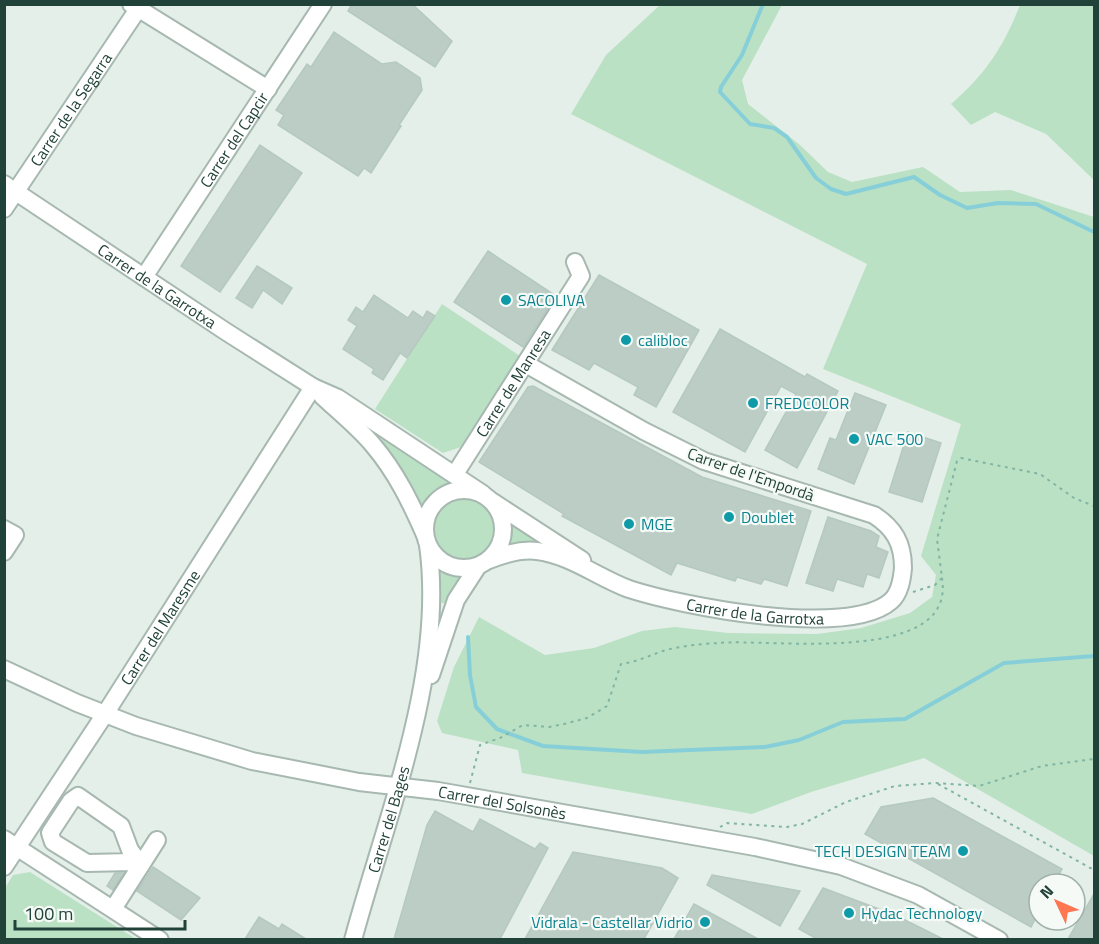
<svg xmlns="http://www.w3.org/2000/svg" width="1099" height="944" viewBox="0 0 1099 944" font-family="'Titillium Web',sans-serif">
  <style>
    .green { fill: #bbe1c4 }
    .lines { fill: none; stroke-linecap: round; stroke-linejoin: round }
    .stream { stroke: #87cfd8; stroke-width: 4 }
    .building { fill: #bbcdc5; stroke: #b5c9c0; stroke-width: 1.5 }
    .minor-casing { stroke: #a6b8b0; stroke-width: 20 }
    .path { stroke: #81b5a3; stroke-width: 2; stroke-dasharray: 3 4.5; stroke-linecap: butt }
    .minor { stroke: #fff; stroke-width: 16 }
    .culture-dot { fill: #0f9aa8; stroke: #f5faf7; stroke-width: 2 }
    .labels { text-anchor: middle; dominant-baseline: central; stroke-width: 4.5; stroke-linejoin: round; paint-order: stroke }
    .street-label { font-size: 16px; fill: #214238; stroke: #f5faf7 }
    .culture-label { font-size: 16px; fill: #0d838f; stroke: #f5faf7; text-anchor: start }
  </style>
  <rect width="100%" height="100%" fill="#e4efe9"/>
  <g class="green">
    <path d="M 661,4 L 782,5 L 742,80 L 748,104 L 800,145 L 828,172 L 852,182 L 923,167 L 960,192 L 1011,190 L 1094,217 L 1094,856 L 924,758 L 811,792 L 752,814 L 522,773 L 518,750 L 442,733 L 437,721 L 454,667 L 479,617 L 545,655 L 594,648 L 642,631 L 675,627 L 728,633 L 817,634 L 861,628 L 910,613 L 932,597 L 936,575 L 921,556 L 961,424 L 823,369 L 867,264 L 571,114 L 606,55 Z"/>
    <path d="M 1020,5 L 1094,5 L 1094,180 L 1046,134 L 995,112 L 971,125 L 951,104 C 985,75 1004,46 1020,5 Z"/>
    <path d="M 442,304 L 520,356 L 461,447 L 443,453 L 375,409 Z"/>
    <path d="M 383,437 L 451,482 L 432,494 L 421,505 L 399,466 L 380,443 Z"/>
    <circle cx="465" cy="528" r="35"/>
    <path d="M 517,523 L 545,546 L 511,545 L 513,524 Z"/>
    <path d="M 440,572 L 457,577 L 459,582 L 446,604 L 439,602 Z"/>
    <path d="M 30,872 L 136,939 L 5,939 L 5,888 L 13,875 Z"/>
  </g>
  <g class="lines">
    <g class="stream">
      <path d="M 763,4 L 742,55 L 721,87 L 720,92 L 750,124 L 774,128 L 787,137 L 816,178 L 831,189 L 846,194 L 914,177 L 940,195 L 967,208 L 998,203 L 1036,204 L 1094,232"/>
      <path d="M 468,637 L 470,675 L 476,707 L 497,729 L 543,746 L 642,752 L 765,747 L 799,740 L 843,722 L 905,719 L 1004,663 L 1094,656"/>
    </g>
  </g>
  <g class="building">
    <path d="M 352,4 L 412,4 L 452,41 L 435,67 L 348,11 Z"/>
    <path d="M 334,32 L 382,64 L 396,62 L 420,78 L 422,90 L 399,125 L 401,126 L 371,173 L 364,168 L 358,176 L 278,125 L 284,115 L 276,110 L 307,64 L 311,67 Z"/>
    <path d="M 260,145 L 302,173 L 220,292 L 181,266 Z"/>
    <path d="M 488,251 L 556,296 L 523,347 L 454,302 Z"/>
    <path d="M 257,266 L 292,288 L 282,304 L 263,290 L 252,308 L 236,298 Z"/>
    <path d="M 599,275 L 699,330 L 656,407 L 634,395 L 638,387 L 594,363 L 589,370 L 552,350 Z"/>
    <path d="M 374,295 L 408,318 L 413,311 L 423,318 L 427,311 L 435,316 L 407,358 L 400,353 L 383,380 L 372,373 L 374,369 L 343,349 L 357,326 L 348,320 L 356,307 L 363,312 Z"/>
    <path d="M 720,329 L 805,377 L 807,374 L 838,391 L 797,468 L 765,450 L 796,394 L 781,386 L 745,452 L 673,412 Z"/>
    <path d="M 533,386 L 702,477 L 811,511 L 787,586 L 764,579 L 761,584 L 737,577 L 735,581 L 677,563 L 671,575 L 562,516 L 564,514 L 479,462 L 528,387 Z"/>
    <path d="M 855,393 L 886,405 L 854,484 L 818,469 L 830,438 L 836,440 Z"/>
    <path d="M 908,432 L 941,443 L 922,502 L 889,492 Z"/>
    <path d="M 828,517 L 871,531 L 879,536 L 876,547 L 888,552 L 879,578 L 867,574 L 863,587 L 837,579 L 833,591 L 806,583 Z"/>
    <path d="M 933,798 L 1062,869 L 1054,884 L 1039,884 L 1039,912 L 1031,927 L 865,834 L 881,807 Z"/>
    <path d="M 435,811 L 473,832 L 480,819 L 535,849 L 540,843 L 548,848 L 500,939 L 394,939 L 427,825 Z"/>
    <path d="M 573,852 L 662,868 L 678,878 L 644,939 L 525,939 Z"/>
    <path d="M 153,867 L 200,898 L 181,920 L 137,891 Z"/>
    <path d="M 115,873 L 124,873 L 113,890 L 107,886 Z"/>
    <path d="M 712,875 L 800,891 L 780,926 L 707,885 Z"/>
    <path d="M 823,888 L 895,915 L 943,939 L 817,939 L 799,929 Z"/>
    <path d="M 1095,892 L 1095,939 L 1068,939 Z"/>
    <path d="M 694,904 L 758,939 L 674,939 Z"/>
    <path d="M 259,917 L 279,929 L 282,924 L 306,939 L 245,939 Z"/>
  </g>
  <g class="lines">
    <defs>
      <g id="minor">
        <path d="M 131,4 L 268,89"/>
        <path id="s1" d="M 4,184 L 225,331 L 313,387 L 338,398 L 483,494"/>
        <path id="s2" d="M 4,209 L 138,9"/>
        <path id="s3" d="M 144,277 L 323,4"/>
        <path d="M 322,396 C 339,412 358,427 373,445 C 396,472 411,503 425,535"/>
        <path id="s4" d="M 455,474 L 581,276 L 575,262"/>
        <circle cx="464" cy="529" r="39"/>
        <path d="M 493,502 L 582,560"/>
        <path d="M 4,529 L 15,535 L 4,552"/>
        <path id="s5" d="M 489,560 C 504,554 520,549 537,551 C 570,555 599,578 629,589 C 681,606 848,639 891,601 C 900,593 902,579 903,568 C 903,543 894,528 874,515 L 704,461 L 644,431 L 526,364"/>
        <path id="s6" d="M 4,669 L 77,703 L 136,726 L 252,761 L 359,782 L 438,791 L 755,847 L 841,866 L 918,895 L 999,940"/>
        <path d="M 431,675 L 456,600 L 478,566"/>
        <path d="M 78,796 L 121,826 L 130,850 L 141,865 L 132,862 L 87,863 L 53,842 L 50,833 L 71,801 Z"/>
        <path d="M 4,839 L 160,940"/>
        <path id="s7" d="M 4,867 L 105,714 L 313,387"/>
        <path d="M 113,909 L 157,840"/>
        <path id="s8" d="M 353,940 C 386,817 446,673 428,545"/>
      </g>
    </defs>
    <use href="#minor" class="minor-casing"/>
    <g class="path">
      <path d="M 913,592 L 935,585 L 942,578 L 937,539 L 957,461 L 961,458 L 1040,474 L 1074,498 L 1094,506"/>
      <path d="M 470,783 L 480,745 L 500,738 L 523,725 L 549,727 L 564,724 L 587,718 L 607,706 L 621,664 C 636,662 646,657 660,652 C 677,646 701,644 719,643 C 768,638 957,667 942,578"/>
      <path d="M 938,784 L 1094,870"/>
      <path d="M 720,827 L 727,823 L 787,827 L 802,824 L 846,802 L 895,786 L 936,783 L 979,786 L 1042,766 L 1094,759"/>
    </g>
    <use href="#minor" class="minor"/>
  </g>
  <g class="culture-dot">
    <circle cx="506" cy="300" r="6"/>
    <circle cx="626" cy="340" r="6"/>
    <circle cx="753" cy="403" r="6"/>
    <circle cx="854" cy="439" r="6"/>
    <circle cx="729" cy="517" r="6"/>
    <circle cx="629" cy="524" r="6"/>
    <circle cx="963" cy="851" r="6"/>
    <circle cx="849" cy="913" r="6"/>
    <circle cx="705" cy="922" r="6"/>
  </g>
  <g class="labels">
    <g class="street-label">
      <text stroke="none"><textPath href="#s2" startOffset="120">Carrer de la Segarra</textPath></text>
      <text stroke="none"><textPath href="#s3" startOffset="164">Carrer del Capcir</textPath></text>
      <text stroke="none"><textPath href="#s1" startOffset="184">Carrer de la Garrotxa</textPath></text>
      <text stroke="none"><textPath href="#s4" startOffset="108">Carrer de Manresa</textPath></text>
      <text transform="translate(751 474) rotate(19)">Carrer de l'Empordà</text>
      <text stroke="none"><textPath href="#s5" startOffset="278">Carrer de la Garrotxa</textPath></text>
      <text stroke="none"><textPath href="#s7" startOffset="286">Carrer del Maresme</textPath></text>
      <text stroke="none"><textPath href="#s6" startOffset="519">Carrer del Solsonès</textPath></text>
      <text stroke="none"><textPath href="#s8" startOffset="126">Carrer del Bages</textPath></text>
    </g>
    <g class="culture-label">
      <text x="518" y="300">SACOLIVA</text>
      <text x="638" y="340">calibloc</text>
      <text x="765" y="403">FREDCOLOR</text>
      <text x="866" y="439">VAC 500</text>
      <text x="741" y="517">Doublet</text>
      <text x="641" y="524">MGE</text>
      <text x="951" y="851" text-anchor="end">TECH DESIGN TEAM</text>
      <text x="861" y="913">Hydac Technology</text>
      <text x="693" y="922" text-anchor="end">Vidrala - Castellar Vidrio</text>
    </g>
  </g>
  <rect width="1099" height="944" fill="none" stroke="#214238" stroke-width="12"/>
  <g transform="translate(1057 902) rotate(314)"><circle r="28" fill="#f5faf7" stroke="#a0b0ab" stroke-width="1.5"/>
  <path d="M0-4.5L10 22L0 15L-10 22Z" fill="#fe7652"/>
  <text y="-9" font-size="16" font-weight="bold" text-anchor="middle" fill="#214238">N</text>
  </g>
  <path d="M15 920v9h170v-9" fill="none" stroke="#214238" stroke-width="3"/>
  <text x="24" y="920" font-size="18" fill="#214238" stroke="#f5faf7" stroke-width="4.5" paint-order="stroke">100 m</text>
</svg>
